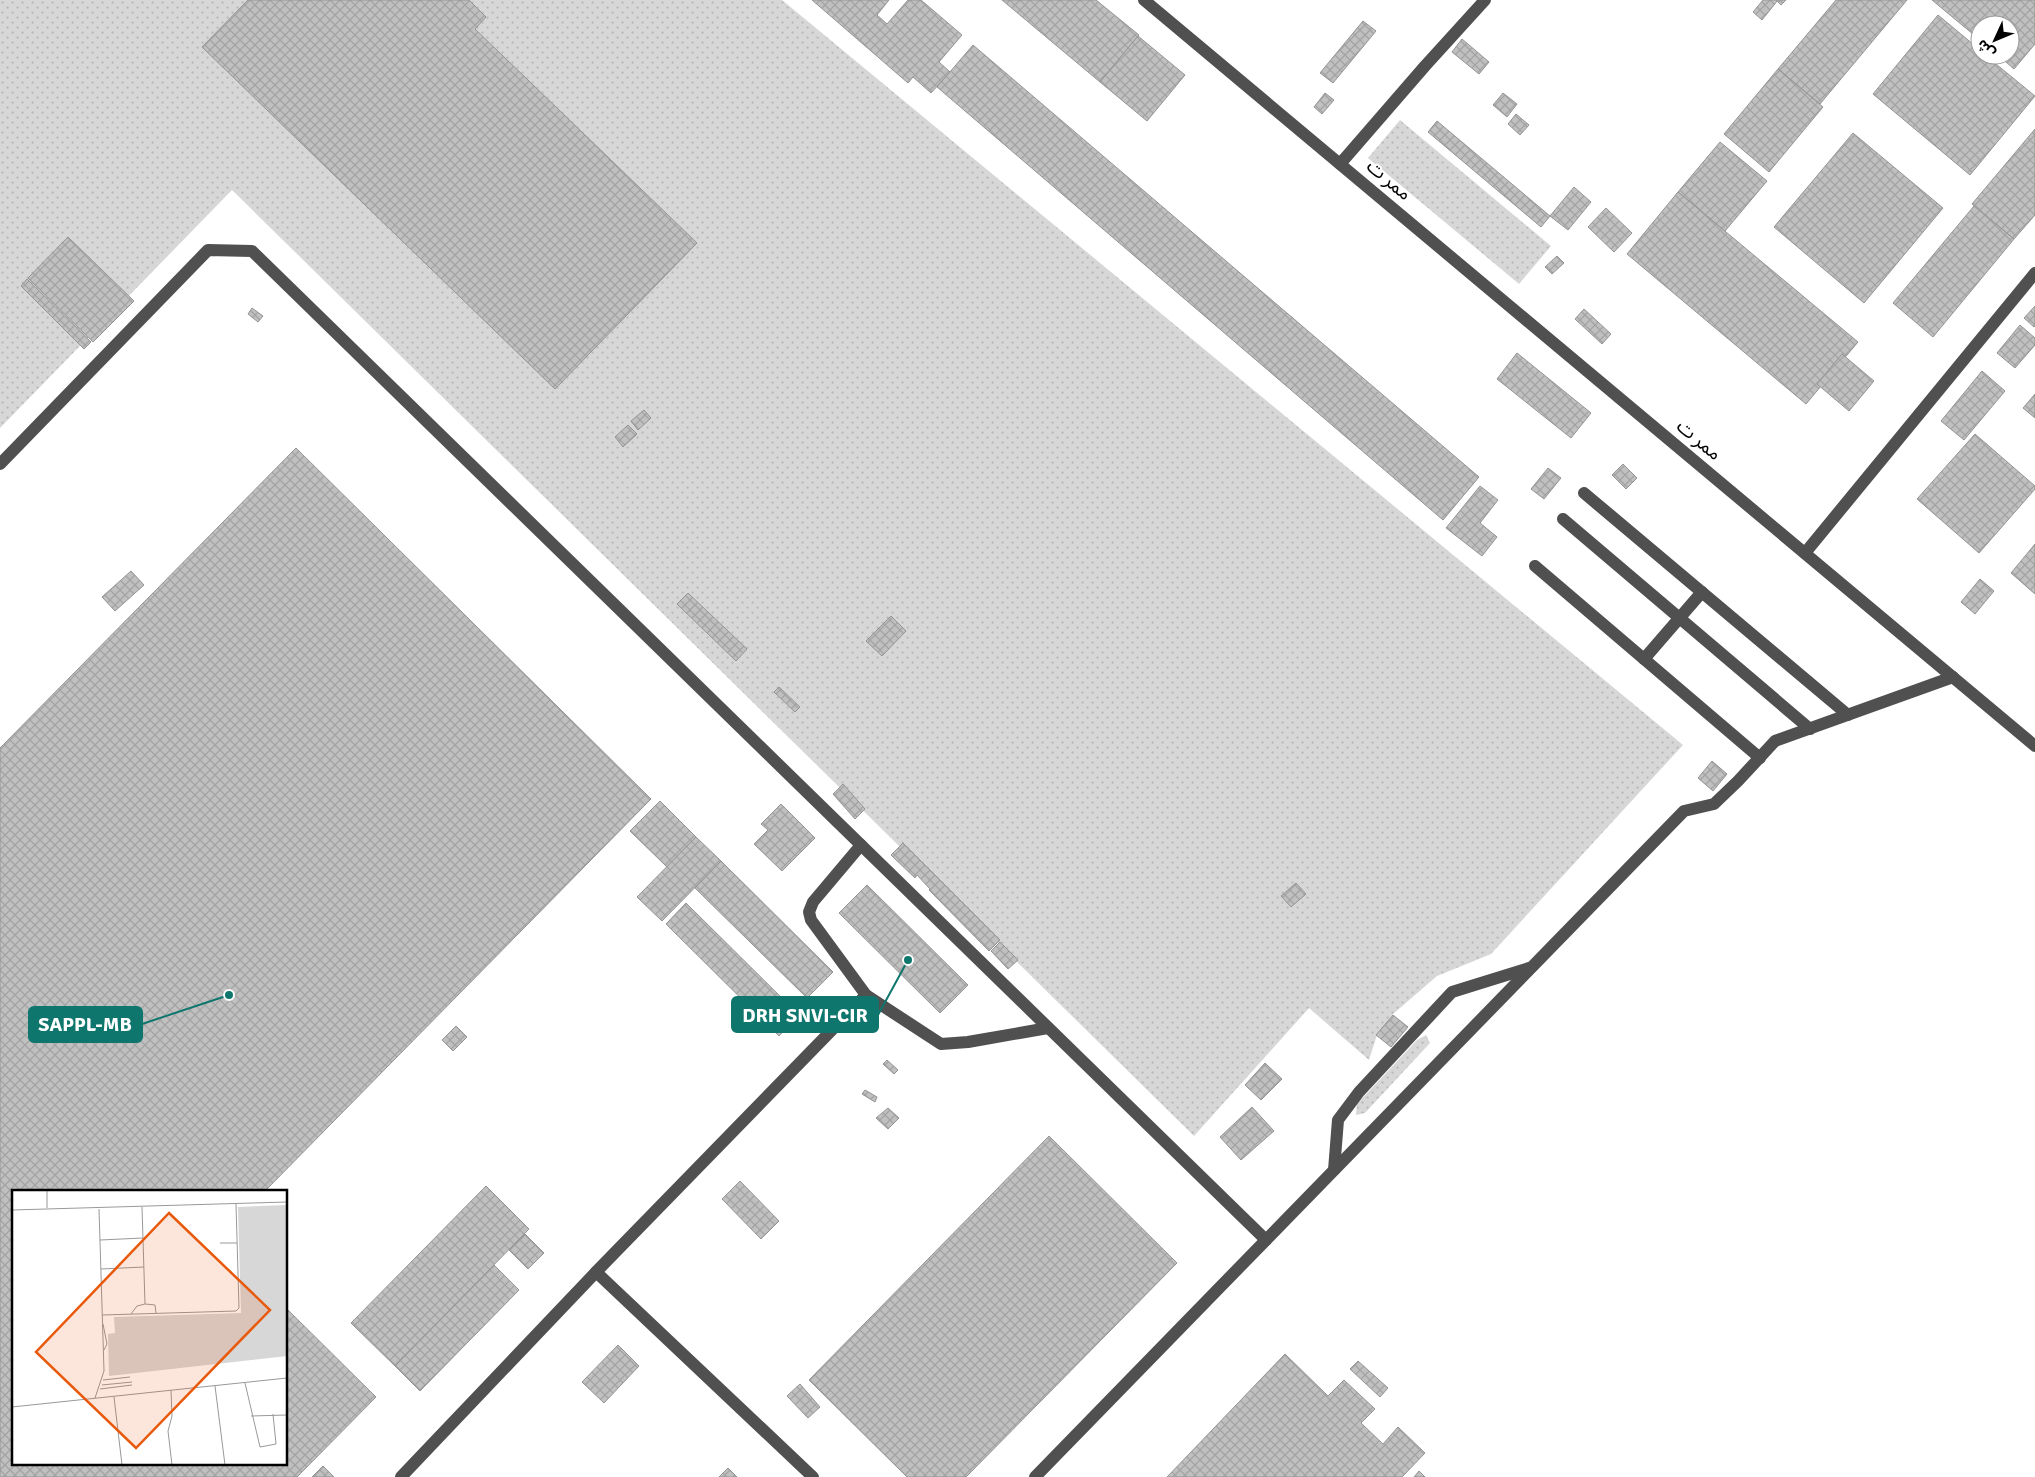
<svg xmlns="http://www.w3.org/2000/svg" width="2035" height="1477" viewBox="0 0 2035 1477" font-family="Signika,'Noto Sans Arabic',sans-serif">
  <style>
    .grass { fill: url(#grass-dots) }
    .building { fill: url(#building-cross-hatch); stroke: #949494 }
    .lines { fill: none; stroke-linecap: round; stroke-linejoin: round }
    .minor { stroke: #505050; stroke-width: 12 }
    .labels { text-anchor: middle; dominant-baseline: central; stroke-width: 4; stroke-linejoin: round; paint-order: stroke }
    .street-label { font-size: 19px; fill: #000; stroke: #fff }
    .inset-road { fill: none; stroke: #999; stroke-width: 1 }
    .view { fill: #e8590c; fill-opacity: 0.15; stroke: #e8590c; stroke-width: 2.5 }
    .inset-edge { fill: none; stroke: #000; stroke-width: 2.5 }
    .leader { fill: none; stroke: #0f766e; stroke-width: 2 }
    .callout-dot { fill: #0f766e; stroke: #fff; stroke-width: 2 }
    .callout { fill: #0f766e; stroke: #0f766e; stroke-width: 2 }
    .callout-label { font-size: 20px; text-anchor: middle; font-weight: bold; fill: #fff }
  </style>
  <defs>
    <pattern id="grass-dots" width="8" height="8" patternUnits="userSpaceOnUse" patternTransform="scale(1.25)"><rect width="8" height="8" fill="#d7d7d7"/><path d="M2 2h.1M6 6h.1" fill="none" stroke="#b7b7b7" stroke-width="1.8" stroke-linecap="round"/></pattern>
    <pattern id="building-cross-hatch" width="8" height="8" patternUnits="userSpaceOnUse" patternTransform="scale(1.25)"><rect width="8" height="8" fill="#c0c0c0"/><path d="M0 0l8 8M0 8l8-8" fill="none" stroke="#a3a3a3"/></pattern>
  </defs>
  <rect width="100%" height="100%" fill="#fff"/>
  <g class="grass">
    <path d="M 0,0 L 782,0 L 1683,745 L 1491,954 L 1437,976 L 1393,1014 L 1377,1035 L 1369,1060 L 1309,1008 L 1194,1136 L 232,190 L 0,428 Z"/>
    <path d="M 1400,120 L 1551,246 L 1519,284 L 1368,158 Z"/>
    <path d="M 1426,1035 L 1430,1043 L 1365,1113 L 1356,1115 L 1357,1104 L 1417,1040 Z"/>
  </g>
  <g class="building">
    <path d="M 248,0 L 469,0 L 486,17 L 475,29 L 697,243 L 555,389 L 202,47 Z"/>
    <path d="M 812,0 L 889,0 L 877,15 L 887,24 L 908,0 L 921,0 L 962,35 L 939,62 L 950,72 L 931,93 L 913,77 L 908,83 Z"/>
    <path d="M 1002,0 L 1096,0 L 1139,35 L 1100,82 Z"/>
    <path d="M 1763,0 L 1778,0 L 1762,20 L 1753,12 Z"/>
    <path d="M 1776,0 L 1786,0 L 1781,5 Z"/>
    <path d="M 1836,0 L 1907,0 L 1820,104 L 1778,69 Z"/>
    <path d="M 1932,0 L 2035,0 L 2035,44 L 2014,69 L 1998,55 L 2010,55 L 2010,25 L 1980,25 L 1980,40 Z"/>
    <path d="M 1938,15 L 1980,50 L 1980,55 L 1985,55 L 2035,96 L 1970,175 L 1873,94 Z"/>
    <path d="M 1363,21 L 1376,31 L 1333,83 L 1320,73 Z"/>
    <path d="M 1138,36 L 1185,75 L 1147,121 L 1100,82 Z"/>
    <path d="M 1462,39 L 1489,62 L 1479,74 L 1452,52 Z"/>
    <path d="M 973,45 L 1479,477 L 1443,520 L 937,87 Z"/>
    <path d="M 1778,69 L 1823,107 L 1769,172 L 1724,134 Z"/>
    <path d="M 1325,93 L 1334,100 L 1322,114 L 1314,107 Z"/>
    <path d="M 1503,93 L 1517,104 L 1507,117 L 1493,105 Z"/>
    <path d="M 1516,114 L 1529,125 L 1520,135 L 1508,124 Z"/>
    <path d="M 1437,121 L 1550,216 L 1541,227 L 1428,132 Z"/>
    <path d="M 2035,129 L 2035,215 L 2014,239 L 1972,204 Z"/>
    <path d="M 1853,133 L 1943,208 L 1864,303 L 1774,227 Z"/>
    <path d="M 1720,142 L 1767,181 L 1725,231 L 1678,192 Z"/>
    <path d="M 1574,187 L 1591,202 L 1568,230 L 1550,216 Z"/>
    <path d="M 1678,192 L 1858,342 L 1806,404 L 1627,254 Z"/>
    <path d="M 1974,206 L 2014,239 L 1933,337 L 1893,303 Z"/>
    <path d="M 1606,208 L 1632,233 L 1614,252 L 1588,227 Z"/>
    <path d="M 68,237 L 134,301 L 93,342 L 28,278 Z"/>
    <path d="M 1557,256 L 1564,263 L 1552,274 L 1545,267 Z"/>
    <path d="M 27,279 L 91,342 L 84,349 L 21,286 Z"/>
    <path d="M 2035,306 L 2035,326 L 2034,327 L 2024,318 Z"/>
    <path d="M 252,308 L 263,316 L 258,322 L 248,314 Z"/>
    <path d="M 1584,309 L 1611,334 L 1602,344 L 1575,319 Z"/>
    <path d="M 2020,325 L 2035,338 L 2035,345 L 2015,368 L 1997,353 Z"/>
    <path d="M 1517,353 L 1591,413 L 1571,438 L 1497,379 Z"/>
    <path d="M 1842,354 L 1874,381 L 1849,411 L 1817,384 Z"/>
    <path d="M 1982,371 L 2005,391 L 1964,440 L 1941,421 Z"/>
    <path d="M 2035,394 L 2035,418 L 2023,408 Z"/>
    <path d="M 644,410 L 651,418 L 638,430 L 631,421 Z"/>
    <path d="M 628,425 L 637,434 L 623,447 L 615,437 Z"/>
    <path d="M 1975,434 L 2035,486 L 2035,489 L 1979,553 L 1917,499 Z"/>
    <path d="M 296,448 L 651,799 L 265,1191 L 14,1191 L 14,1463 L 286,1463 L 286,1308 L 376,1397 L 297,1477 L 0,1477 L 0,748 Z"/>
    <path d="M 1623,464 L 1637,478 L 1626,489 L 1612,475 Z"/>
    <path d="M 1548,468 L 1561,478 L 1544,499 L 1531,489 Z"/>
    <path d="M 1480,486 L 1498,500 L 1480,523 L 1497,537 L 1482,556 L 1446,528 Z"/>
    <path d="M 2035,544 L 2035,594 L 2011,573 Z"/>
    <path d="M 131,571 L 144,585 L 115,611 L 102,597 Z"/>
    <path d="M 1980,579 L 1994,591 L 1975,614 L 1961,602 Z"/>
    <path d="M 688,593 L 747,649 L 736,661 L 677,604 Z"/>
    <path d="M 891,616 L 906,631 L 882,656 L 866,641 Z"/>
    <path d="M 779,687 L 800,707 L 795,712 L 774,692 Z"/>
    <path d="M 1712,761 L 1727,774 L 1713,791 L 1698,778 Z"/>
    <path d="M 843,784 L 865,809 L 855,819 L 833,794 Z"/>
    <path d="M 660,801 L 696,837 L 667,867 L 630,831 Z"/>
    <path d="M 781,804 L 815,838 L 782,871 L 754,844 L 768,830 L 761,824 Z"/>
    <path d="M 696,837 L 721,861 L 662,921 L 637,897 Z"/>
    <path d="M 903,843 L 1000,940 L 989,951 L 929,890 L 930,889 L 917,875 L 915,878 L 891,855 Z"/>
    <path d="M 721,861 L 833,972 L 807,998 L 695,888 Z"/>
    <path d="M 1296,883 L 1306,894 L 1291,907 L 1281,896 Z"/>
    <path d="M 867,885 L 968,985 L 940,1013 L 839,913 Z"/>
    <path d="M 686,903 L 799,1015 L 779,1036 L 666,924 Z"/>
    <path d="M 1000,942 L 1018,960 L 1008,969 L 991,951 Z"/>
    <path d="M 1393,1015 L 1408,1027 L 1391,1047 L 1376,1035 Z"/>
    <path d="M 456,1026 L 467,1037 L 453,1051 L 442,1040 Z"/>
    <path d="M 887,1060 L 898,1070 L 894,1074 L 883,1064 Z"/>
    <path d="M 1265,1063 L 1282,1079 L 1261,1100 L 1245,1085 Z"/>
    <path d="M 865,1090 L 877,1097 L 875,1102 L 862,1094 Z"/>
    <path d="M 1252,1107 L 1274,1131 L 1241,1160 L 1220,1137 Z"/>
    <path d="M 888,1108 L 899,1118 L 888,1129 L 876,1118 Z"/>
    <path d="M 1049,1136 L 1177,1263 L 966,1477 L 907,1477 L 809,1380 Z"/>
    <path d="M 740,1181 L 779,1221 L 761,1239 L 722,1199 Z"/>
    <path d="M 486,1186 L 529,1229 L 395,1366 L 351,1323 Z"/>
    <path d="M 525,1234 L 544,1253 L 528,1269 L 509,1250 Z"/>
    <path d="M 494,1265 L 519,1290 L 420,1391 L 395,1366 Z"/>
    <path d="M 618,1345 L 639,1366 L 604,1403 L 582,1382 Z"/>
    <path d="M 1285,1354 L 1328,1396 L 1344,1380 L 1375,1409 L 1361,1423 L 1383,1444 L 1398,1427 L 1425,1453 L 1402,1477 L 1167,1477 Z"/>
    <path d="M 1358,1361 L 1388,1388 L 1380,1397 L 1350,1369 Z"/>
    <path d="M 800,1384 L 820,1407 L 808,1418 L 787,1396 Z"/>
    <path d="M 323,1466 L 334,1477 L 312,1477 Z"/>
    <path d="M 728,1468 L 737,1477 L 719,1477 Z"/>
    <path d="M 1419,1471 L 1425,1477 L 1414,1477 Z"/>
  </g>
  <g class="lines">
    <g class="minor">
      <path d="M 1144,0 L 2035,746"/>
      <path d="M 1340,164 L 1425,66 L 1485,0"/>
      <path d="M 0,464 L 208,250 L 252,251 L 1266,1240"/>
      <path d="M 1584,493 L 1848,715"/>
      <path d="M 1563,519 L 1810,729"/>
      <path d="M 1805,553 L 2035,273"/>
      <path d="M 1535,566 L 1760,758"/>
      <path d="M 1644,659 L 1702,592"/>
      <path d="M 861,845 L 813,902 L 809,912 L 811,920 L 866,995"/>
      <path d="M 1334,1170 L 1338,1120 L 1359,1092 L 1452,992 L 1529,968"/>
      <path d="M 596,1272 L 813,1477"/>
      <path d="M 401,1477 L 596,1272 L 866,995 L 941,1044 L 968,1042 L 1048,1028"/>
      <path d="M 1035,1477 L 1684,811 L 1714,804 L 1738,781 L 1775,741 L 1953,677"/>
    </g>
  </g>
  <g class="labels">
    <g class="street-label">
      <text transform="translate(1389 180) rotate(40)">ممر ت</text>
      <text transform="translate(1699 440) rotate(40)">ممر ت</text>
    </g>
  </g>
  <g transform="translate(12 1190)">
    <rect width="275" height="275" fill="#fff"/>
    <path d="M 275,15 L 275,166 L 97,186 L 96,144 L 103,143 L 102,127 L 229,123 L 226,17 Z" fill="#d7d7d7"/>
    <path class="inset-road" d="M 35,0 L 35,18M 0,20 L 275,12M 88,50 L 131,48M 208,53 L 225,53M 89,79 L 132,77M 133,114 L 143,115 L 144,123M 119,124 L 125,116 L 133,114 L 130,17M 90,125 L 224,121 L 227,118 L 224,14M 91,134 L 95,154 L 92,160M 91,190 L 118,187M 233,193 L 248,257 L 264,254 L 261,224M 90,195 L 120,192M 203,196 L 213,275M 88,199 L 120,195M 159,200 L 160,226 L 156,241 L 160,275M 102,207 L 110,275M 83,208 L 92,181 L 87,19M 0,217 L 275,188M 239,226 L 275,225"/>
    <path class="view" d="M 157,23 L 258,120 L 124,258 L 24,162 Z"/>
    <rect width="275" height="275" class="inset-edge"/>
  </g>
  <path class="leader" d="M908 960L878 1015M229 995L142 1024"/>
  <g class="callout-dot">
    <circle cx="908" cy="960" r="5"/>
    <circle cx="229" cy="995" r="5"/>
  </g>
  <g class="callout">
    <rect x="732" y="997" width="146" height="35" rx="5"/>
    <rect x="29" y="1007" width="113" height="35" rx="5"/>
  </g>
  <g class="callout-label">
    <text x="805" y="1022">DRH SNVI-CIR</text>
    <text x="85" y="1031">SAPPL-MB</text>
  </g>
  <g transform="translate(1995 40) rotate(226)"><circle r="24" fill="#ffffff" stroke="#999999"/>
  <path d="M0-4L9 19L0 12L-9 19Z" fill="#000000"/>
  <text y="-8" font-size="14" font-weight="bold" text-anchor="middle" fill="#000000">ش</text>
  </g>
</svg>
